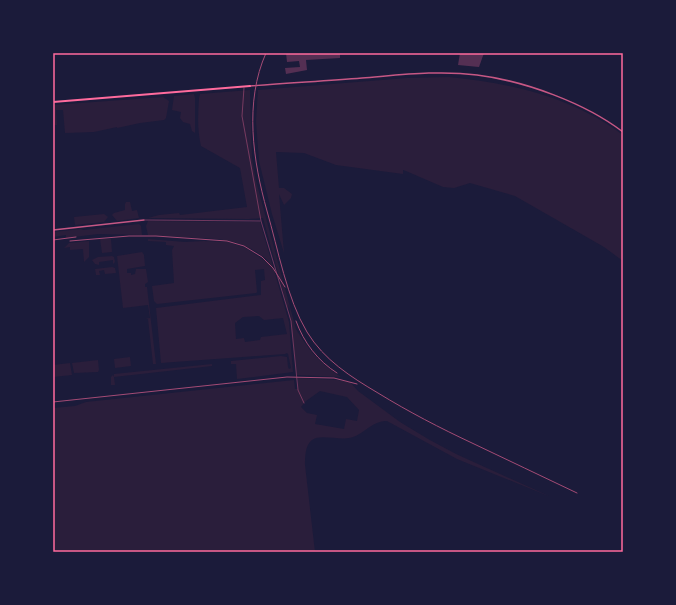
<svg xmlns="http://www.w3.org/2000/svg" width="676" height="605" viewBox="0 0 676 605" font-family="'Archivo Narrow',sans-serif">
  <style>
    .green { fill: #2a1e3b; fill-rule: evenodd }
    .building { fill: #542f53 }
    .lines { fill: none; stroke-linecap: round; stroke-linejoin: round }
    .service { stroke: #c65784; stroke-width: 0.5 }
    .minor { stroke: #c65784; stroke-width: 1.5 }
    .tertiary { stroke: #c65784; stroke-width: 1.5 }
    .secondary { stroke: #ff6b9d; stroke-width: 2 }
    .rail { stroke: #a44b75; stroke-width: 1 }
    .neatline { fill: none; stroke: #ff6b9d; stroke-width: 1.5 }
  </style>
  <rect width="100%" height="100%" fill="#1b1b3a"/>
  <g class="green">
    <path d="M 449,77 C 511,83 572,97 623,135 L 623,261 L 604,247 L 515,196 L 470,183 L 454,188 L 443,187 L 406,171 L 403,170 L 403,174 L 336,165 L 304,153 L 276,152 L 279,188 L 284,188 L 292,194 L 291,198 L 284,205 L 279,194 L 284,253 L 272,214 L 259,161 L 256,121 L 258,90 L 407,78 Z"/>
    <path d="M 250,90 L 252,158 L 256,181 L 296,329 C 309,351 320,363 341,377 L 297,375 L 289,304 L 288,310 L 263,218 L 249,219 L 148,218 L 159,215 L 179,213 L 180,215 L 247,207 L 240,168 L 201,146 C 197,129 198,114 199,98 L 200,94 Z"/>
    <path d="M 194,94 L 195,98 L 195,133 L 192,131 L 190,124 L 183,122 L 180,118 L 181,112 L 172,110 L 174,96 Z"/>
    <path d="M 163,97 L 169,101 L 166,118 L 164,120 L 140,123 L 117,128 L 117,127 L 94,132 L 65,133 L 63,110 L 56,110 L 57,125 L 53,125 L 53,105 Z"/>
    <path d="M 126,202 L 130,202 L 132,211 L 137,210 L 139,218 L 117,221 L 112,215 L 114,213 L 125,210 L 125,204 Z"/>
    <path d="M 104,214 L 108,217 L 104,222 L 75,225 L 74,217 Z"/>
    <path d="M 148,221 L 260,222 L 289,322 L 293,372 L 237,379 L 236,364 L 231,364 L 231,361 L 281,356 L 287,357 L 288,367 L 289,369 L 291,368 L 288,354 L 287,353 L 285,354 L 161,363 L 156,308 L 261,295 L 261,281 L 265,280 L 264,269 L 255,270 L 257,292 L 256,293 L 157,304 L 154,301 L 152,286 L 174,283 L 172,250 L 174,246 L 166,245 L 166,242 L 148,241 L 148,239 L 185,242 L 204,241 L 228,242 L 246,248 L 268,263 L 267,260 C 245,241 226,239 198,238 C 181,237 164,236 148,235 L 146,226 ZM 259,316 L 264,320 L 283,318 L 287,334 L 261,337 L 260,340 L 245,342 L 244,338 L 236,339 L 235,323 L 243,317 Z"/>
    <path d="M 139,224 L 141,226 L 142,235 L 98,234 L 66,238 L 66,235 L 53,237 L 53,232 L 81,229 L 83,230 Z"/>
    <path d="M 111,239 L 112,252 L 102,253 L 100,239 Z"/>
    <path d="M 89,241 L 89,257 L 84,262 L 83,249 L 70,250 L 70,247 L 64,248 L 69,243 Z"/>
    <path d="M 142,252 L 144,255 L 145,266 L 127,269 L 127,273 L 131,273 L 131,275 L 135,274 L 136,269 L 146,269 L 148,282 L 145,284 L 145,287 L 147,287 L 156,364 L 153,364 L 148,319 L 145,319 L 150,318 L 148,305 L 123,308 L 117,256 Z"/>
    <path d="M 112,256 L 114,257 L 115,262 L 113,264 L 113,260 L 99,262 L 99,265 L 95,264 L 92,260 L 98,257 Z"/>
    <path d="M 112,267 L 115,268 L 116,273 L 105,274 L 104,270 L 99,271 L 100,275 L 96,275 L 95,269 Z"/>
    <path d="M 130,357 L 131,366 L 115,368 L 114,359 Z"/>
    <path d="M 98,360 L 99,370 L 98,372 L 74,373 L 72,363 Z"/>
    <path d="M 70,363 L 72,375 L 53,377 L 53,365 Z"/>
    <path d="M 212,364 L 212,366 L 114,377 L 115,385 L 111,385 L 111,377 L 113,375 L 114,377 L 114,374 Z"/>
    <path d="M 298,378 L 338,380 L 350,382 L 358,391 L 400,422 L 428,439 L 456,454 L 551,497 L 457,459 L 387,421 C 372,420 363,436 349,438 C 339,440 319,434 312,440 C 305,445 305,457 305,465 L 315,552 L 53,552 L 53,408 L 75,406 L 86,402 L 294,380 L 295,389 L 298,389 ZM 320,391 L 347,397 L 359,410 L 357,421 L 346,419 L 344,429 L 315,424 L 317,415 L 307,413 L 301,407 L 306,401 Z"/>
  </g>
  <g class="building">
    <path d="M 286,53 L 340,53 L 340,58 L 306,60 L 307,70 L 286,74 L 285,68 L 300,67 L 299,61 L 287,62 Z"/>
    <path d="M 460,53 L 484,53 L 479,67 L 458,65 Z"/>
  </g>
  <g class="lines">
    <g class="service">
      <path d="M 244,88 L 242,116 L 252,171 L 261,221 L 291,321 L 298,390 L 304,403"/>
      <path d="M 145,220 L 260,221"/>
    </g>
    <path class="minor" d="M 53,230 L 144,220"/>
    <path class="tertiary" d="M 250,86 C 287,83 325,81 362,78 C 400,75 439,70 477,75 C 525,81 585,103 623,132"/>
    <path class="secondary" d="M 53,102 L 250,86"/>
    <g class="rail">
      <path d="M 266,53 C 244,102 253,161 267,211 C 278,249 287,299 307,332 C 324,360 351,377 378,393 C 409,412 440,428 472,443 C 507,460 542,476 577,493"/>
      <path d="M 53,240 L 76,237"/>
      <path d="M 70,241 L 129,236 L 156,236 L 227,241 L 244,246 L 262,257 L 273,268 L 285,287"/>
      <path d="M 296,321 C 304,343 318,361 337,373"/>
      <path d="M 53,402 L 287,377 L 334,378 L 357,384"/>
    </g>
  </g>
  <rect width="676" height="605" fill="none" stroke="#1b1b3a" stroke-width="108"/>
  <rect x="54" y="54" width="568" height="497" class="neatline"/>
</svg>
